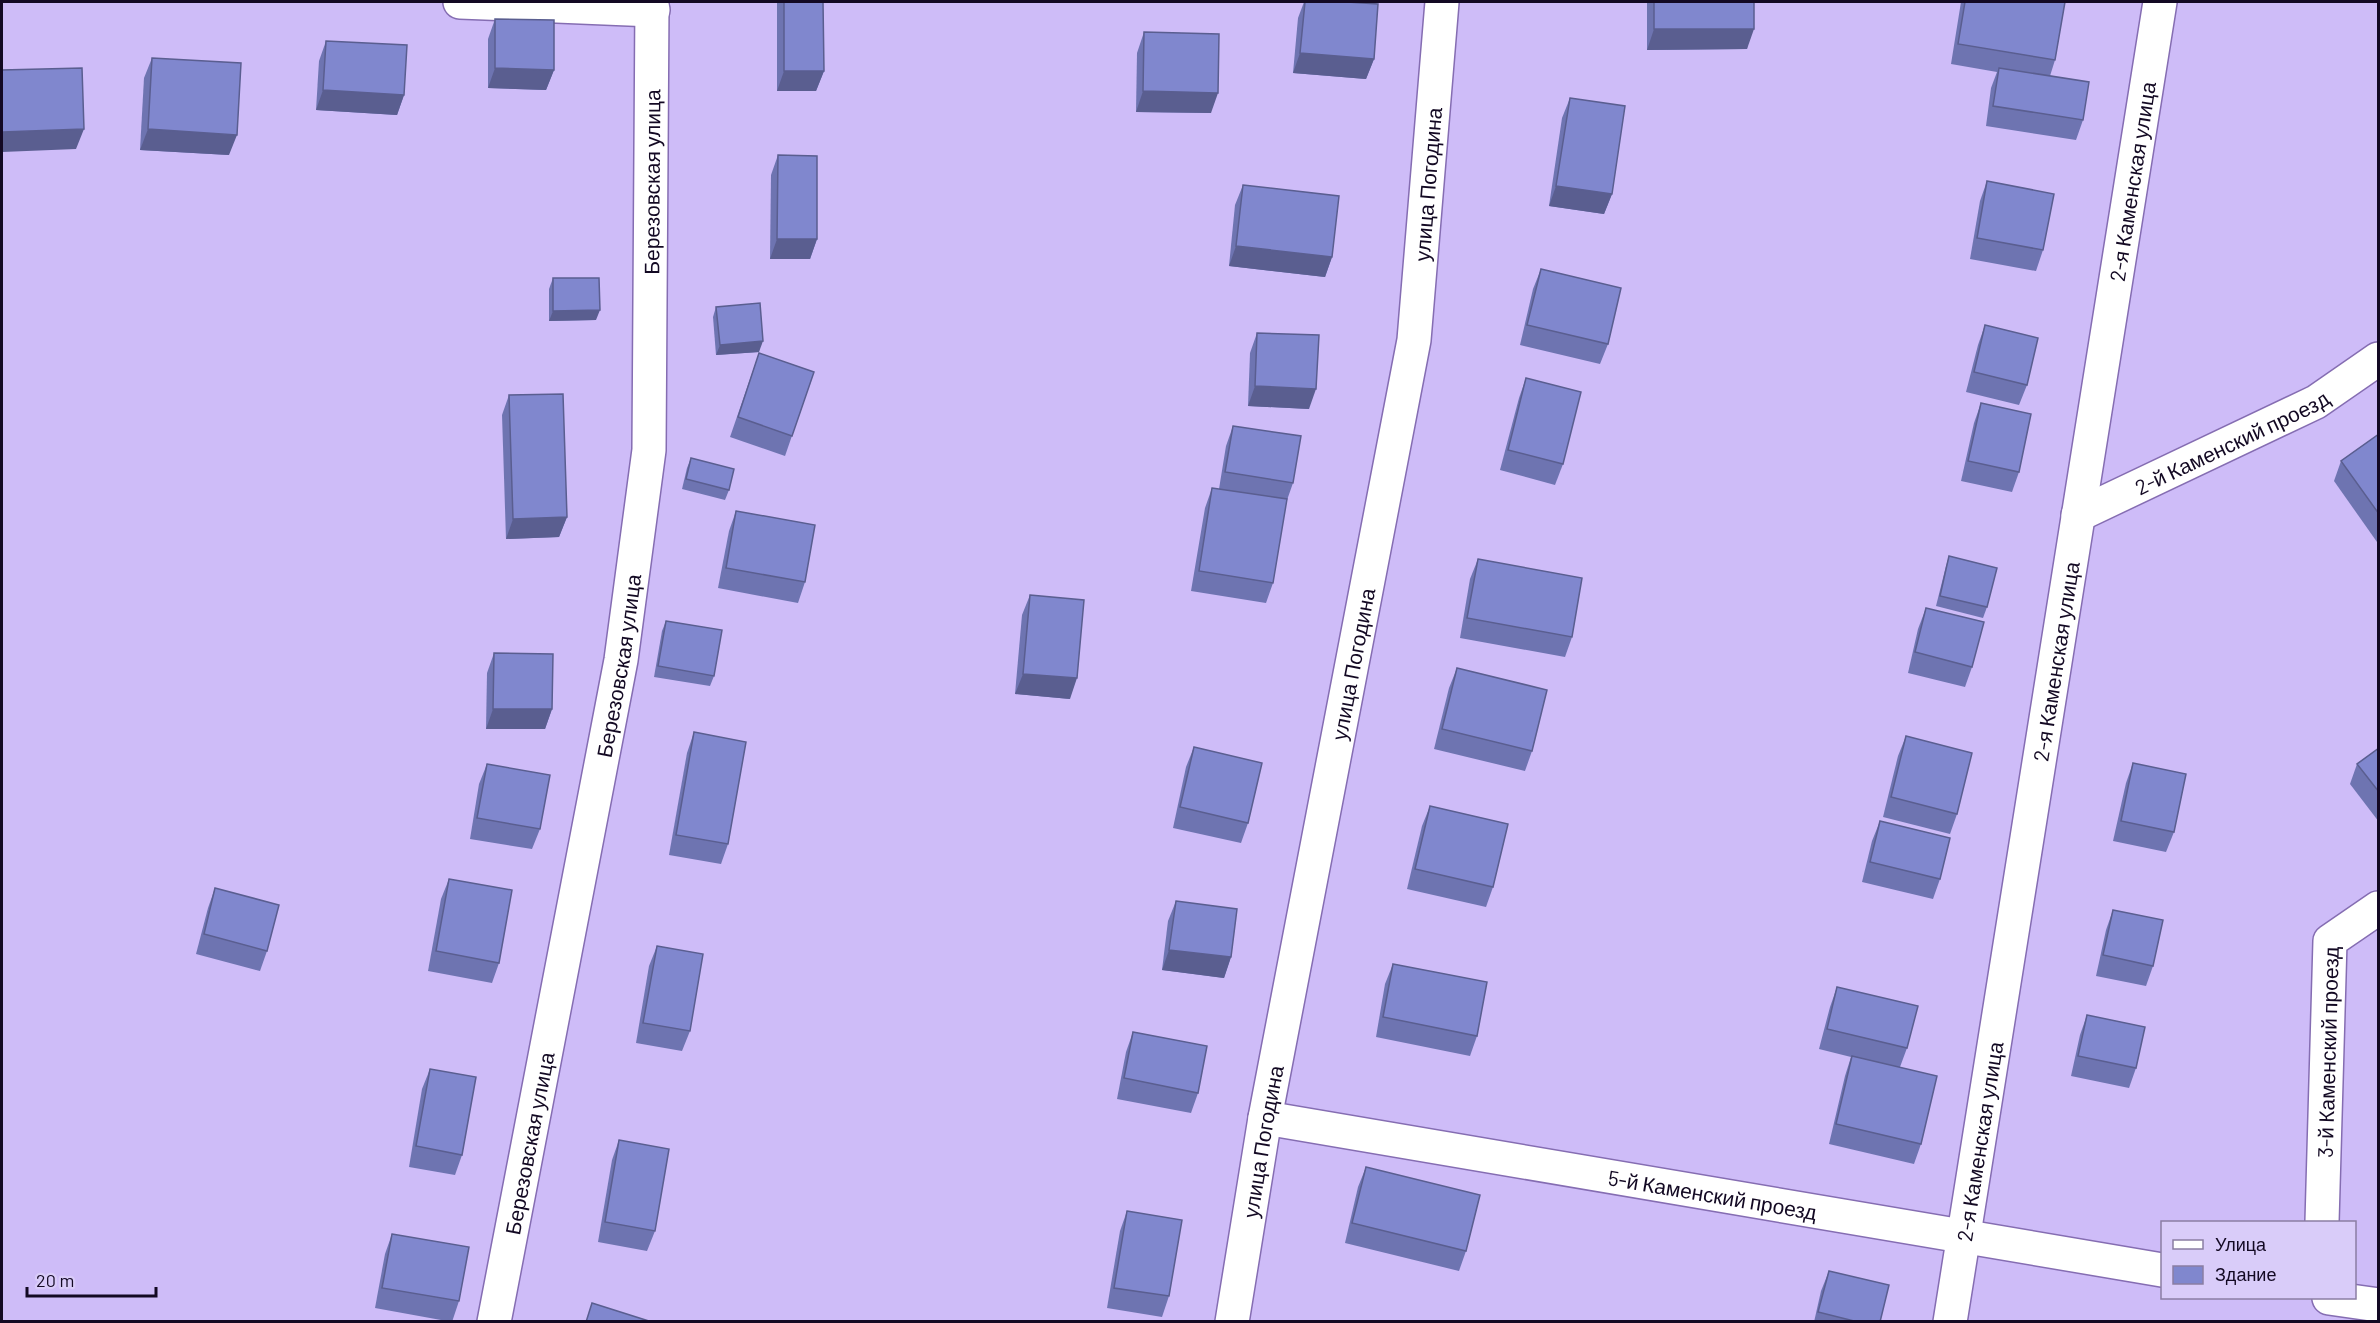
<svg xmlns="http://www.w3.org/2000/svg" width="2380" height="1323" viewBox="0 0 2380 1323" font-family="Barlow,sans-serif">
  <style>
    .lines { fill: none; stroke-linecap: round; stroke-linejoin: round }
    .minor-casing { stroke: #856db2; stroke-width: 36 }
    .minor { stroke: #fff; stroke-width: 33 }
    .wall { fill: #6e74b1 }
    .shaded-wall { fill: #5a5e90 }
    .building { fill: #8087ce; stroke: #5a5e90; stroke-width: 1.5 }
    .labels { text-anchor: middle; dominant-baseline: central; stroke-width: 6; stroke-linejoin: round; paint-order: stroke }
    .street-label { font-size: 21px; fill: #130923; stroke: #d9ccf9 }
  </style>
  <rect width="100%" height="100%" fill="#cebcf8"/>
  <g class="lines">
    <defs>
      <g id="minor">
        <path d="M 460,2 L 653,10"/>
        <path id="s1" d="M 2078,515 L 2316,402 L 2378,359"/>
        <path id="s2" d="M 1265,1118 L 2162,1270"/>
        <path id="s3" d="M 2322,1222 L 2330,941 L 2378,908"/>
        <path d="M 2329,1298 L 2378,1305"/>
        <path id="s4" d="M 494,1322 L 621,660 L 649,450 L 652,2"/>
        <path id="s5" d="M 1232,1322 L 1265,1118 L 1414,340 L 1442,2"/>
        <path id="s6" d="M 1950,1322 L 2160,2"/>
      </g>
    </defs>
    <use href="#minor" class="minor-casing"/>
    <use href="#minor" class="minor"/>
  </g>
  <g class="wall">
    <path d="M 777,2 L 823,2 L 824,71 L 816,91 L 777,91 Z"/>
    <path d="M 1304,2 L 1347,2 L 1374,59 L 1366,79 L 1293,73 L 1298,18 Z"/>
    <path d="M 1647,2 L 1754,2 L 1747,49 L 1647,50 Z"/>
    <path d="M 1961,2 L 2065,2 L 2055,60 L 2050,76 L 2083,120 L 2076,140 L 1986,126 L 1991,88 L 1997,72 L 1951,64 Z"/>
    <path d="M 495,19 L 554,70 L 546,90 L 488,88 L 488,39 Z"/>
    <path d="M 1144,32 L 1211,113 L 1136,112 L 1137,53 Z"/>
    <path d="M 326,41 L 404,95 L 397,115 L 316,110 L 319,61 Z"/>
    <path d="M 152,58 L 229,155 L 140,150 L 144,78 Z"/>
    <path d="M 1570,98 L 1612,194 L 1604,214 L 1549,206 L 1562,118 Z"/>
    <path d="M 778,155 L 817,239 L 810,259 L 770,259 L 771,175 Z"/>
    <path d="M 1987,181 L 2043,250 L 2036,271 L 1970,259 L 1980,201 Z"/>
    <path d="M 1243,185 L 1332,257 L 1325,277 L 1229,266 L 1235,205 Z"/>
    <path d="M 1541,269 L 1608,344 L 1600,364 L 1520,345 L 1533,289 Z"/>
    <path d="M 553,278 L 596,320 L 549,321 L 549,289 Z"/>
    <path d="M 716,307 L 759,352 L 716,355 L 713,317 Z"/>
    <path d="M 1985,325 L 2027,385 L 2019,405 L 1966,392 L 1978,345 Z"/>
    <path d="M 1257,333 L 1309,409 L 1248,406 L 1250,353 Z"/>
    <path d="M 759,353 L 814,372 L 785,456 L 730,437 Z"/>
    <path d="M 1526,378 L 1563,464 L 1555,485 L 1500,470 L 1519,398 Z"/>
    <path d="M 509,395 L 567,517 L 559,537 L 506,539 L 502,415 Z"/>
    <path d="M 1981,403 L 2019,472 L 2012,492 L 1961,481 L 1974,423 Z"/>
    <path d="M 1233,426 L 1293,483 L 1286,503 L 1273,583 L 1266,603 L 1191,591 L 1205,508 L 1212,488 L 1219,489 L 1226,446 Z"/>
    <path d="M 2379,434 L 2379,541 L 2377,542 L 2334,481 L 2341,461 Z"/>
    <path d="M 691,458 L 729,490 L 725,500 L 682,489 L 687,468 Z"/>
    <path d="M 736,511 L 805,582 L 798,603 L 718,588 L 729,531 Z"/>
    <path d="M 1949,556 L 1987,607 L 1983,618 L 1936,606 L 1946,566 Z"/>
    <path d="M 1478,559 L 1572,637 L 1565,657 L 1460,638 L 1470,579 Z"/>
    <path d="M 1030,595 L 1070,699 L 1015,694 L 1022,615 Z"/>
    <path d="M 1926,608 L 1972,667 L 1965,687 L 1908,673 L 1918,629 Z"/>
    <path d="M 666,621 L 714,676 L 710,686 L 654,677 L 662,631 Z"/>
    <path d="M 494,653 L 552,709 L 545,729 L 486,729 L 487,673 Z"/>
    <path d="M 1457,668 L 1532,751 L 1525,771 L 1434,749 L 1449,688 Z"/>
    <path d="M 694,732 L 728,844 L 721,864 L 669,855 L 687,753 Z"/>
    <path d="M 1906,736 L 1957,814 L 1950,834 L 1883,817 L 1898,756 Z"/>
    <path d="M 1194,747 L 1248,823 L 1241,843 L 1173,828 L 1186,767 Z"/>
    <path d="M 2379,748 L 2379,822 L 2350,784 L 2357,764 Z"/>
    <path d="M 2133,763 L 2174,832 L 2166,852 L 2113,841 L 2126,783 Z"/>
    <path d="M 487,764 L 540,829 L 532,849 L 470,839 L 479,784 Z"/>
    <path d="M 1430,806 L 1493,887 L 1486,907 L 1407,889 L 1422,826 Z"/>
    <path d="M 1880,821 L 1940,879 L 1933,899 L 1862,882 L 1872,841 Z"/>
    <path d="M 449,879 L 499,963 L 492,983 L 428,971 L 441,899 Z"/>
    <path d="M 215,888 L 267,951 L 260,971 L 196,954 L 208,908 Z"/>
    <path d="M 1176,901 L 1231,957 L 1224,978 L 1162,970 L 1168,921 Z"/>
    <path d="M 2113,910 L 2153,966 L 2146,986 L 2096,976 L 2106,930 Z"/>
    <path d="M 657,946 L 690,1031 L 682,1051 L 636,1043 L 649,966 Z"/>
    <path d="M 1393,964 L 1477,1036 L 1470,1056 L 1376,1037 L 1385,984 Z"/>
    <path d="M 1837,987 L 1907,1048 L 1900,1067 L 1921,1144 L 1914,1164 L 1829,1144 L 1845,1076 L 1851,1057 L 1819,1049 L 1830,1007 Z"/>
    <path d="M 2087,1015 L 2136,1068 L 2129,1088 L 2071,1076 L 2080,1035 Z"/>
    <path d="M 1133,1032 L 1198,1093 L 1191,1113 L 1117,1099 L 1126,1052 Z"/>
    <path d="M 430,1069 L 462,1155 L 455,1175 L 409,1167 L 422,1089 Z"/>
    <path d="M 619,1140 L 655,1231 L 647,1251 L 598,1242 L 612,1160 Z"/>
    <path d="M 1366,1167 L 1466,1251 L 1459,1271 L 1345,1243 L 1358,1187 Z"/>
    <path d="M 1127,1211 L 1169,1296 L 1162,1317 L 1107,1308 L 1120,1231 Z"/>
    <path d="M 392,1234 L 459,1301 L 452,1322 L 375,1308 L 385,1254 Z"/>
    <path d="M 1829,1271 L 1880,1322 L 1814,1322 L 1821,1291 Z"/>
  </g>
  <g class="shaded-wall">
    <path d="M 1654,29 L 1754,29 L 1747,49 L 1647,50 Z"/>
    <path d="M 1300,53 L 1374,59 L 1366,79 L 1293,73 Z"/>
    <path d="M 495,68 L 554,70 L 546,90 L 488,88 Z"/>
    <path d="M 784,71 L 824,71 L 816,91 L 777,91 Z"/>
    <path d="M 323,90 L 404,95 L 397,115 L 316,110 Z"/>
    <path d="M 1143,91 L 1218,93 L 1211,113 L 1136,112 Z"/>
    <path d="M 84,129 L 76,149 L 2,152 L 2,132 Z"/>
    <path d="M 148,129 L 237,135 L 229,155 L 140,150 Z"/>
    <path d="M 1556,186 L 1612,194 L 1604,214 L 1549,206 Z"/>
    <path d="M 777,239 L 817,239 L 810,259 L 770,259 Z"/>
    <path d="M 1236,246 L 1332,257 L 1325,277 L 1229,266 Z"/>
    <path d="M 600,310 L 596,320 L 549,321 L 553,311 Z"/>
    <path d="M 763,341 L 759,352 L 716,355 L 720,345 Z"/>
    <path d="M 1255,386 L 1316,389 L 1309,409 L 1248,406 Z"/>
    <path d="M 567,517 L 559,537 L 506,539 L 513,519 Z"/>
    <path d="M 1023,674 L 1077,678 L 1070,699 L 1015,694 Z"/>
    <path d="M 493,709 L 552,709 L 545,729 L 486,729 Z"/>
    <path d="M 1169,950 L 1231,957 L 1224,978 L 1162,970 Z"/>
  </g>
  <g class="building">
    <path d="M 784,2 L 823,2 L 824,71 L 784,71 Z"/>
    <path d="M 1305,2 L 1347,2 L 1378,4 L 1374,59 L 1300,53 Z"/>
    <rect x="1654" y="2" width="100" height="27"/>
    <path d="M 1965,2 L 2065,2 L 2055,60 L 1958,44 Z"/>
    <path d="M 495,19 L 554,20 L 554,70 L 495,68 Z"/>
    <path d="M 1144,32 L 1219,34 L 1218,93 L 1143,91 Z"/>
    <path d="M 326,41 L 407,45 L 404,95 L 323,90 Z"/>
    <path d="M 152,58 L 241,63 L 237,135 L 148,129 Z"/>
    <path d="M 82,68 L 84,129 L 2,132 L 2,70 Z"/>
    <path d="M 1999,68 L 2089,82 L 2083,120 L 1993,106 Z"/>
    <path d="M 1570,98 L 1625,106 L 1612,194 L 1556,186 Z"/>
    <path d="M 778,155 L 817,156 L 817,239 L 777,239 Z"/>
    <path d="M 1987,181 L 2054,194 L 2043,250 L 1977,238 Z"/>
    <path d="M 1243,185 L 1339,196 L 1332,257 L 1236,246 Z"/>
    <path d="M 1541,269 L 1621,288 L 1608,344 L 1527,325 Z"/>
    <path d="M 553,278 L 599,278 L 600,310 L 553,311 Z"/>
    <path d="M 760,303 L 763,341 L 720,345 L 716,307 Z"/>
    <path d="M 1985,325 L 2038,338 L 2027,385 L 1974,372 Z"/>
    <path d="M 1257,333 L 1319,335 L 1316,389 L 1255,386 Z"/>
    <path d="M 759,353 L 814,372 L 792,436 L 738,417 Z"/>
    <path d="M 1526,378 L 1581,392 L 1563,464 L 1508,450 Z"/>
    <path d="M 563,394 L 567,517 L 513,519 L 509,395 Z"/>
    <path d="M 1981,403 L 2031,414 L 2019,472 L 1968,461 Z"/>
    <path d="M 1233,426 L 1301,436 L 1293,483 L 1225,472 Z"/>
    <path d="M 2379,434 L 2379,514 L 2341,461 Z"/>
    <path d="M 691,458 L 734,469 L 729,490 L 686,479 Z"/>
    <path d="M 1212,488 L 1287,499 L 1273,583 L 1199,571 Z"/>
    <path d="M 736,511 L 815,525 L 805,582 L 726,568 Z"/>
    <path d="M 1949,556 L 1997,568 L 1987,607 L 1940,596 Z"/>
    <path d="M 1478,559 L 1582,578 L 1572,637 L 1467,618 Z"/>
    <path d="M 1030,595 L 1084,600 L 1077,678 L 1023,674 Z"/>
    <path d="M 1926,608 L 1984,622 L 1972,667 L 1915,652 Z"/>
    <path d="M 666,621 L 722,630 L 714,676 L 658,666 Z"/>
    <path d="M 494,653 L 553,654 L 552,709 L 493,709 Z"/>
    <path d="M 1457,668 L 1547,690 L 1532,751 L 1442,729 Z"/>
    <path d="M 694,732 L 746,742 L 728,844 L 676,835 Z"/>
    <path d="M 1906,736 L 1972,753 L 1957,814 L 1891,797 Z"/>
    <path d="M 1194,747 L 1262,763 L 1248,823 L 1180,807 Z"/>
    <path d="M 2379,748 L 2379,792 L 2357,764 Z"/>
    <path d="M 2133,763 L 2186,774 L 2174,832 L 2121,821 Z"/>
    <path d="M 487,764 L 550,775 L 540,829 L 477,818 Z"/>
    <path d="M 1430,806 L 1508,824 L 1493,887 L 1415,869 Z"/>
    <path d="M 1880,821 L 1950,838 L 1940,879 L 1870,862 Z"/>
    <path d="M 449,879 L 512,890 L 499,963 L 436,951 Z"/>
    <path d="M 215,888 L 279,905 L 267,951 L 204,934 Z"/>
    <path d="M 1176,901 L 1237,909 L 1231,957 L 1169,950 Z"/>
    <path d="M 2113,910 L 2163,920 L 2153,966 L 2103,955 Z"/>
    <path d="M 657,946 L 703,954 L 690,1031 L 643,1023 Z"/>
    <path d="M 1393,964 L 1487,982 L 1477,1036 L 1383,1017 Z"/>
    <path d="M 1837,987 L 1918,1006 L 1907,1048 L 1827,1029 Z"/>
    <path d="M 2087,1015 L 2145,1027 L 2136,1068 L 2078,1056 Z"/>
    <path d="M 1133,1032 L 1207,1046 L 1198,1093 L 1124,1078 Z"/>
    <path d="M 1852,1056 L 1937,1076 L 1921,1144 L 1836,1124 Z"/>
    <path d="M 430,1069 L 476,1077 L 462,1155 L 416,1146 Z"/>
    <path d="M 619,1140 L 669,1149 L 655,1231 L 605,1222 Z"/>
    <path d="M 1366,1167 L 1480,1195 L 1466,1251 L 1352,1223 Z"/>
    <path d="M 1127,1211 L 1182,1220 L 1169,1296 L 1114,1288 Z"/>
    <path d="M 392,1234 L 469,1247 L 459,1301 L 382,1288 Z"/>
    <path d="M 1829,1271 L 1889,1285 L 1880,1322 L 1858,1322 L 1818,1312 Z"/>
    <path d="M 592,1303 L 652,1322 L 586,1322 Z"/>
  </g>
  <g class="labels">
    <g class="street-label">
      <text stroke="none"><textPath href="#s4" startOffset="1154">Березовская улица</textPath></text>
      <text stroke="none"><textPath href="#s6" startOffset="1155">2-я Каменская улица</textPath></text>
      <text stroke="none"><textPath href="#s5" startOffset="1155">улица Погодина</textPath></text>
      <text stroke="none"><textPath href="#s1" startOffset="170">2-й Каменский проезд</textPath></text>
      <text stroke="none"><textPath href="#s6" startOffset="669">2-я Каменская улица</textPath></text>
      <text stroke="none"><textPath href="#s5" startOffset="669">улица Погодина</textPath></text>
      <text stroke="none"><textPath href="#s4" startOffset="668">Березовская улица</textPath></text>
      <text stroke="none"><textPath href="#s3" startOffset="170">3-й Каменский проезд</textPath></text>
      <text stroke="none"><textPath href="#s5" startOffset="183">улица Погодина</textPath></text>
      <text stroke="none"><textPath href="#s6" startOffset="183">2-я Каменская улица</textPath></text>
      <text stroke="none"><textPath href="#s4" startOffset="182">Березовская улица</textPath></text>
      <text stroke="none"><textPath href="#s2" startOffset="454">5-й Каменский проезд</textPath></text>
    </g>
  </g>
  <rect width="2380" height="1323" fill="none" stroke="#130923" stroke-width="6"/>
  <rect x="2161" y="1221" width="195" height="78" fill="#d9ccf9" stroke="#8a7ea3" stroke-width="1.5"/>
  <rect x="2173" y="1240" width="30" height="9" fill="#ffffff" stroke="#8a7ea3" stroke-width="1.5"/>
  <text x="2215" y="1251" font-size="18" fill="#130923">Улица</text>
  <rect x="2173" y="1266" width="30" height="18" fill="#8087ce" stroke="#8a7ea3" stroke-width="1.5"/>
  <text x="2215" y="1281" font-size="18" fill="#130923">Здание</text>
  <path d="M27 1287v9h129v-9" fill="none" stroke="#130923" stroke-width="3"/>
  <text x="36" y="1287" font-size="18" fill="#130923" stroke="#d9ccf9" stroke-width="4.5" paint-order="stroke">20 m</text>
</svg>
